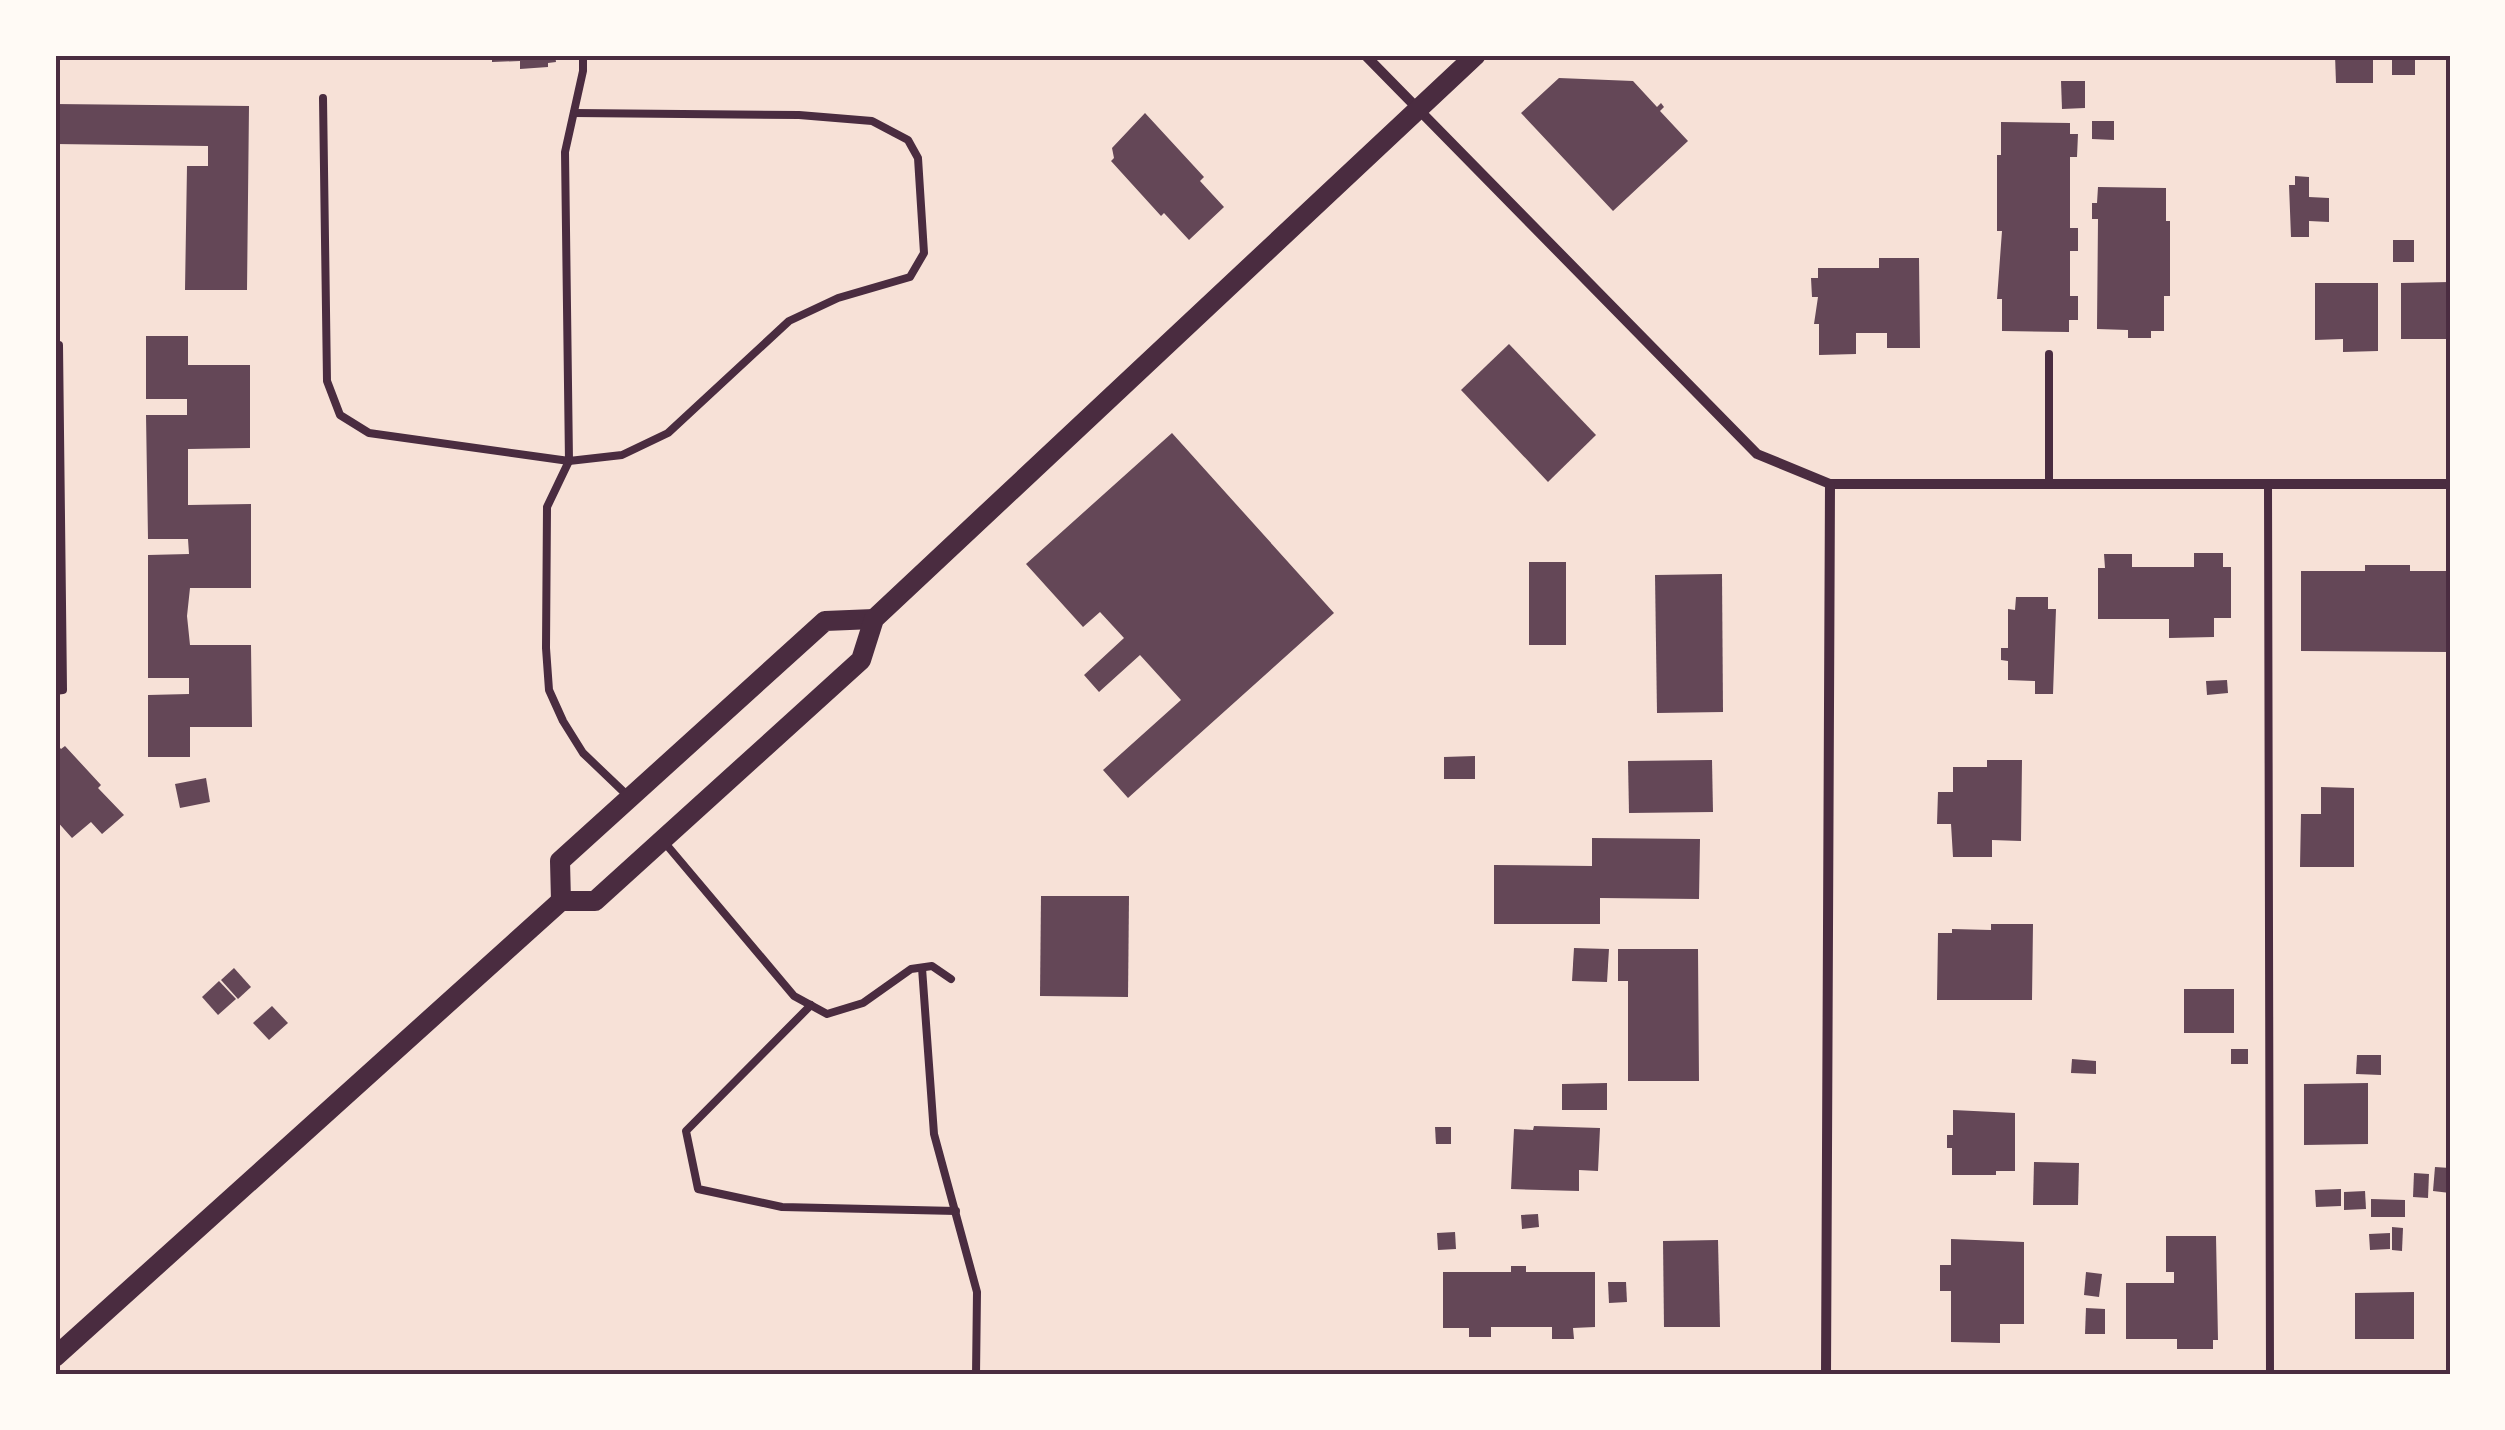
<svg xmlns="http://www.w3.org/2000/svg" width="2505" height="1430" viewBox="0 0 2505 1430" font-family="Barlow,sans-serif">
  <style>
    .building { fill: #644757 }
    .lines { fill: none; stroke-linecap: round; stroke-linejoin: round }
    .service { stroke: #4a2c40; stroke-width: 8 }
    .minor { stroke: #4a2c40; stroke-width: 10 }
    .secondary { stroke: #4a2c40; stroke-width: 20 }
    .neatline { fill: none; stroke: #4a2c40; stroke-width: 4 }
  </style>
  <rect width="100%" height="100%" fill="#f7e1d7"/>
  <g class="building">
    <path d="M 492,55 L 555,55 L 556,62 L 548,63 L 548,67 L 520,69 L 520,61 L 492,62 Z"/>
    <path d="M 2335,55 L 2373,55 L 2373,83 L 2336,83 Z"/>
    <rect x="2392" y="55" width="23" height="20"/>
    <path d="M 1559,78 L 1633,81 L 1657,107 L 1661,103 L 1664,107 L 1660,111 L 1688,141 L 1613,211 L 1521,113 Z"/>
    <path d="M 2061,81 L 2085,81 L 2085,108 L 2062,109 Z"/>
    <path d="M 55,104 L 249,106 L 247,290 L 185,290 L 187,166 L 208,166 L 208,146 L 55,144 Z"/>
    <path d="M 1145,113 L 1204,177 L 1200,181 L 1224,207 L 1189,240 L 1164,213 L 1161,216 L 1111,161 L 1114,158 L 1112,148 Z"/>
    <path d="M 2092,121 L 2114,121 L 2114,140 L 2092,139 Z"/>
    <path d="M 2001,122 L 2070,123 L 2070,134 L 2078,134 L 2077,157 L 2070,157 L 2070,228 L 2078,228 L 2078,251 L 2070,251 L 2070,296 L 2078,296 L 2078,320 L 2069,320 L 2069,332 L 2002,331 L 2002,299 L 1997,299 L 2002,231 L 1997,231 L 1997,155 L 2001,155 Z"/>
    <path d="M 2295,176 L 2309,177 L 2309,197 L 2329,198 L 2329,222 L 2309,221 L 2309,237 L 2291,237 L 2289,185 L 2295,185 Z"/>
    <path d="M 2098,187 L 2166,188 L 2166,221 L 2170,221 L 2170,296 L 2164,296 L 2164,331 L 2151,331 L 2151,338 L 2128,338 L 2128,330 L 2097,329 L 2098,219 L 2092,219 L 2092,203 L 2097,203 Z"/>
    <rect x="2393" y="240" width="21" height="22"/>
    <path d="M 1879,258 L 1919,258 L 1920,348 L 1887,348 L 1887,333 L 1856,333 L 1856,354 L 1819,355 L 1819,324 L 1814,324 L 1818,297 L 1812,297 L 1811,278 L 1818,278 L 1818,268 L 1879,268 Z"/>
    <path d="M 2450,282 L 2450,339 L 2401,339 L 2401,283 Z"/>
    <path d="M 2315,283 L 2378,283 L 2378,351 L 2343,352 L 2343,339 L 2315,340 Z"/>
    <path d="M 146,336 L 188,336 L 188,365 L 250,365 L 250,448 L 188,449 L 188,505 L 251,504 L 251,588 L 190,588 L 187,616 L 190,645 L 251,645 L 252,727 L 190,727 L 190,757 L 148,757 L 148,695 L 189,694 L 189,678 L 148,678 L 148,555 L 189,554 L 188,539 L 148,539 L 146,415 L 187,415 L 187,399 L 146,399 Z"/>
    <path d="M 1509,344 L 1596,435 L 1548,482 L 1461,390 Z"/>
    <path d="M 1172,433 L 1334,613 L 1128,798 L 1103,770 L 1181,700 L 1140,655 L 1099,692 L 1084,675 L 1124,638 L 1100,612 L 1083,627 L 1026,564 Z"/>
    <path d="M 2194,553 L 2223,553 L 2223,567 L 2231,567 L 2231,618 L 2214,618 L 2214,637 L 2169,638 L 2169,619 L 2098,619 L 2098,568 L 2105,568 L 2104,554 L 2132,554 L 2132,567 L 2194,567 Z"/>
    <rect x="1529" y="562" width="37" height="83"/>
    <path d="M 2365,565 L 2410,565 L 2410,571 L 2450,571 L 2450,652 L 2301,651 L 2301,571 L 2365,571 Z"/>
    <path d="M 1722,574 L 1723,712 L 1657,713 L 1655,575 Z"/>
    <path d="M 2016,597 L 2048,597 L 2048,609 L 2056,609 L 2053,694 L 2035,694 L 2035,681 L 2008,680 L 2008,661 L 2001,660 L 2001,648 L 2008,648 L 2008,609 L 2015,610 Z"/>
    <path d="M 2227,680 L 2228,693 L 2207,695 L 2206,681 Z"/>
    <path d="M 55,742 L 61,749 L 65,746 L 101,785 L 98,788 L 124,815 L 102,834 L 91,822 L 72,838 L 55,819 Z"/>
    <path d="M 1475,756 L 1475,779 L 1444,779 L 1444,757 Z"/>
    <path d="M 1712,760 L 1713,812 L 1629,813 L 1628,761 Z"/>
    <path d="M 1987,760 L 2022,760 L 2021,841 L 1992,840 L 1992,857 L 1953,857 L 1951,824 L 1937,824 L 1938,792 L 1953,792 L 1953,767 L 1987,767 Z"/>
    <path d="M 206,778 L 210,802 L 180,808 L 175,784 Z"/>
    <path d="M 2321,787 L 2354,788 L 2354,867 L 2300,867 L 2301,814 L 2321,814 Z"/>
    <rect x="2446" y="787" width="4" height="47"/>
    <path d="M 1592,838 L 1700,839 L 1699,899 L 1600,898 L 1600,924 L 1494,924 L 1494,865 L 1592,866 Z"/>
    <path d="M 1041,896 L 1129,896 L 1128,997 L 1040,996 Z"/>
    <path d="M 1991,924 L 2033,924 L 2032,1000 L 1937,1000 L 1938,933 L 1952,933 L 1952,929 L 1991,930 Z"/>
    <path d="M 1574,948 L 1609,949 L 1607,982 L 1572,981 Z"/>
    <path d="M 1618,949 L 1698,949 L 1699,1081 L 1628,1081 L 1628,981 L 1618,981 Z"/>
    <path d="M 234,968 L 251,987 L 238,999 L 221,980 Z"/>
    <path d="M 219,981 L 236,999 L 218,1015 L 202,997 Z"/>
    <rect x="2184" y="989" width="50" height="44"/>
    <path d="M 272,1006 L 288,1023 L 269,1040 L 253,1023 Z"/>
    <rect x="2231" y="1049" width="17" height="15"/>
    <path d="M 2357,1055 L 2381,1055 L 2381,1075 L 2356,1074 Z"/>
    <path d="M 2072,1059 L 2096,1061 L 2096,1074 L 2071,1073 Z"/>
    <path d="M 1607,1083 L 1607,1110 L 1562,1110 L 1562,1084 Z"/>
    <path d="M 2368,1083 L 2368,1144 L 2304,1145 L 2304,1084 Z"/>
    <path d="M 1953,1110 L 2015,1113 L 2015,1171 L 1996,1171 L 1996,1175 L 1952,1175 L 1952,1148 L 1947,1148 L 1947,1135 L 1953,1135 Z"/>
    <path d="M 1534,1126 L 1600,1128 L 1598,1171 L 1579,1170 L 1579,1191 L 1511,1189 L 1514,1129 L 1533,1130 Z"/>
    <path d="M 1435,1127 L 1451,1127 L 1451,1144 L 1436,1144 Z"/>
    <path d="M 2034,1162 L 2079,1163 L 2078,1205 L 2033,1205 Z"/>
    <path d="M 2435,1167 L 2450,1168 L 2450,1193 L 2433,1191 Z"/>
    <path d="M 2414,1173 L 2429,1174 L 2428,1198 L 2413,1197 Z"/>
    <path d="M 2341,1189 L 2341,1206 L 2316,1207 L 2315,1190 Z"/>
    <path d="M 2365,1191 L 2366,1209 L 2344,1210 L 2344,1192 Z"/>
    <path d="M 2371,1199 L 2405,1200 L 2405,1217 L 2371,1217 Z"/>
    <path d="M 1538,1214 L 1539,1227 L 1522,1229 L 1521,1215 Z"/>
    <path d="M 2392,1227 L 2403,1228 L 2402,1251 L 2392,1250 Z"/>
    <path d="M 1455,1232 L 1456,1249 L 1438,1250 L 1437,1233 Z"/>
    <path d="M 2390,1233 L 2390,1249 L 2370,1250 L 2369,1234 Z"/>
    <path d="M 2166,1236 L 2216,1236 L 2218,1340 L 2213,1340 L 2213,1349 L 2177,1349 L 2177,1339 L 2126,1339 L 2126,1283 L 2174,1283 L 2174,1272 L 2166,1272 Z"/>
    <path d="M 1951,1239 L 2024,1242 L 2024,1324 L 2000,1324 L 2000,1343 L 1951,1342 L 1951,1291 L 1940,1291 L 1940,1265 L 1951,1265 Z"/>
    <path d="M 1718,1240 L 1720,1327 L 1664,1327 L 1663,1241 Z"/>
    <path d="M 1511,1266 L 1526,1266 L 1526,1272 L 1595,1272 L 1595,1327 L 1573,1328 L 1574,1339 L 1552,1339 L 1552,1327 L 1491,1327 L 1491,1337 L 1469,1337 L 1469,1328 L 1443,1328 L 1443,1272 L 1511,1272 Z"/>
    <path d="M 2086,1272 L 2102,1274 L 2099,1297 L 2084,1295 Z"/>
    <path d="M 1608,1282 L 1626,1282 L 1627,1302 L 1609,1303 Z"/>
    <path d="M 2414,1292 L 2414,1339 L 2355,1339 L 2355,1293 Z"/>
    <path d="M 2086,1308 L 2105,1309 L 2105,1334 L 2085,1334 Z"/>
  </g>
  <g class="lines">
    <g class="service">
      <path d="M 583,55 L 583,71 L 565,152 L 569,461 L 547,507 L 546,648 L 549,690 L 563,721 L 583,753 L 628,796"/>
      <path d="M 323,98 L 327,381 L 340,415 L 369,433 L 569,461 L 622,455 L 668,433 L 789,321 L 838,298 L 910,277 L 924,253 L 918,158 L 908,140 L 872,121 L 799,115 L 574,113"/>
      <path d="M 55,345 L 59,345 L 63,690 L 55,691"/>
      <path d="M 2049,484 L 2049,354"/>
      <path d="M 2268,484 L 2270,1375"/>
      <path d="M 665,843 L 794,996 L 827,1014 L 863,1003 L 911,969 L 932,966 L 951,979"/>
      <path d="M 922,968 L 934,1134 L 977,1292 L 976,1375"/>
      <path d="M 811,1005 L 686,1131 L 698,1189 L 782,1207 L 956,1211"/>
    </g>
    <g class="minor">
      <path d="M 1365,55 L 1757,454 L 1830,484 L 2450,484"/>
      <path d="M 1826,1375 L 1830,484"/>
    </g>
    <g class="secondary">
      <path d="M 561,901 L 560,861 L 825,621 L 874,619"/>
      <path d="M 55,1357 L 561,901 L 595,901 L 861,660 L 874,619 L 1476,55"/>
    </g>
  </g>
  <rect width="2505" height="1430" fill="none" stroke="#fffaf5" stroke-width="115"/>
  <rect x="58" y="58" width="2390" height="1314" class="neatline"/>
</svg>
